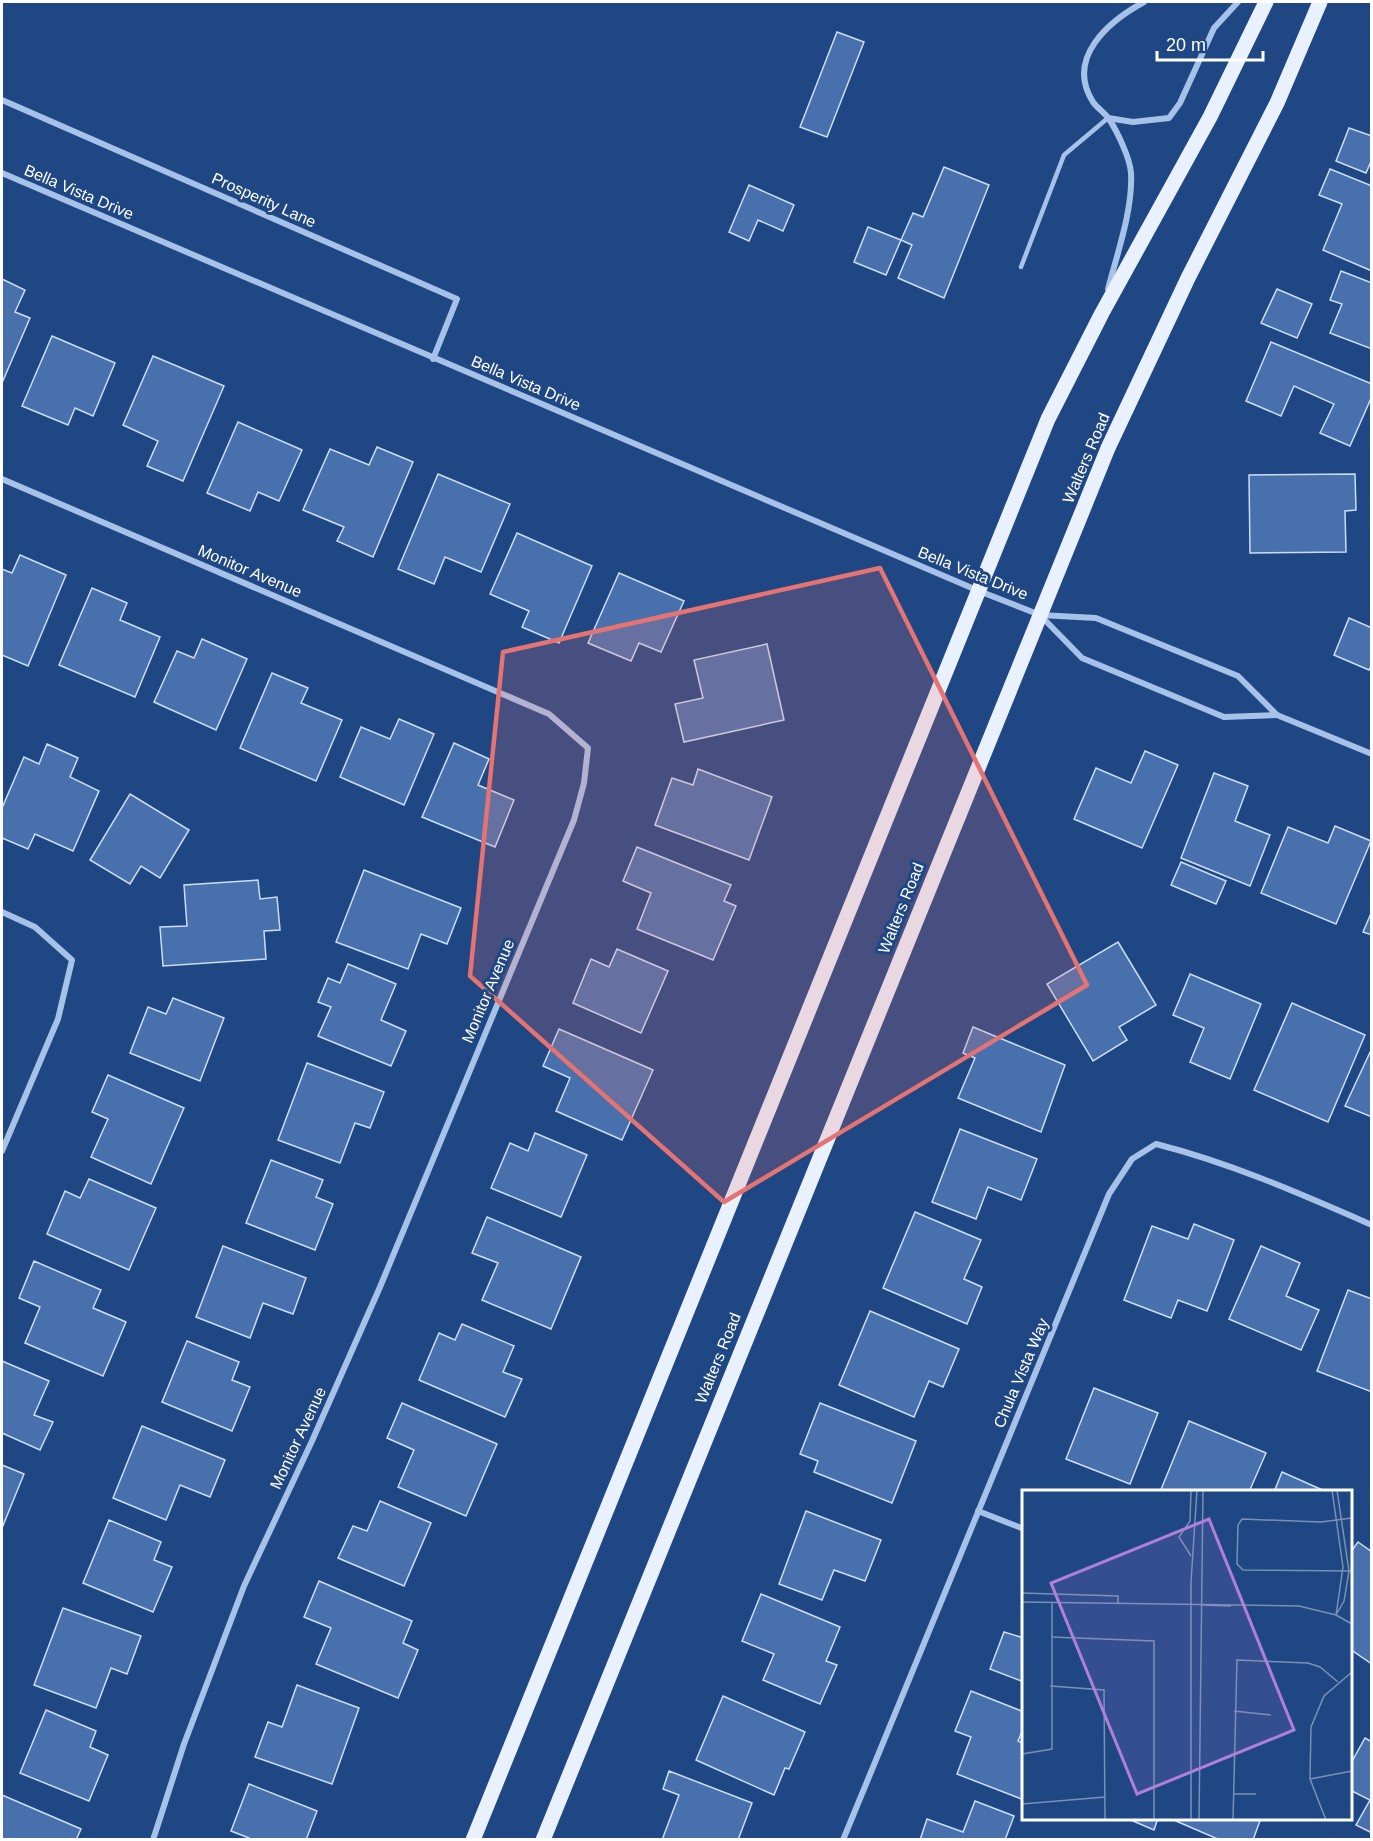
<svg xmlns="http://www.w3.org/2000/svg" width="1373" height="1841" viewBox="0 0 1373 1841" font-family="Arial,sans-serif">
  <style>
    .building { fill: #4770ad; stroke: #cbddf7; stroke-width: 1.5 }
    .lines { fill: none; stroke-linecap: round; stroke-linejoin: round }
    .lane { stroke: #a7c2e9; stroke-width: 4.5 }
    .street { stroke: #a7c2e9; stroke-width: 6 }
    .primary { stroke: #eaf1fe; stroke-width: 15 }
    .marked { fill: #e47373; fill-opacity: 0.2; stroke: #e47373; stroke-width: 4.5; stroke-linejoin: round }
    .labels { text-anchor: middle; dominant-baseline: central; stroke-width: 6; stroke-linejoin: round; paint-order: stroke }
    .street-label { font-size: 16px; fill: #fff; stroke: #1f4784 }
    .inset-road { fill: none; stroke: #7991b5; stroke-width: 1.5 }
    .view { fill: #b080d9; fill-opacity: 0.15; stroke: #b080d9; stroke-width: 3 }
    .inset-edge { fill: none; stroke: #fff; stroke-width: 3 }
  </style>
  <rect width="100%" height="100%" fill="#1f4784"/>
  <g class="building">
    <path d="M 837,32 L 864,42 L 827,137 L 800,127 Z"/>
    <path d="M 1349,128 L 1372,136 L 1372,159 L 1366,173 L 1336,161 Z"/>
    <path d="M 944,167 L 989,185 L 944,298 L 898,278 L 912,245 L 901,240 L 913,213 L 923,217 Z"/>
    <path d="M 1330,169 L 1372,186 L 1372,271 L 1323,250 L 1342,204 L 1319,195 Z"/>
    <path d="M 749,185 L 794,205 L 783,231 L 758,220 L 749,241 L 729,232 Z"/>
    <path d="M 868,227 L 901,240 L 886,275 L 854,262 Z"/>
    <path d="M 1341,271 L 1372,283 L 1372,349 L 1330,333 L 1342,304 L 1330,300 Z"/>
    <path d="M 2,279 L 25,290 L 15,312 L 30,318 L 2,383 Z"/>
    <path d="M 1277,289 L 1312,304 L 1297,338 L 1261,323 Z"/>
    <path d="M 52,336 L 115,363 L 93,416 L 75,408 L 68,425 L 22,406 Z"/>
    <path d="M 1271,342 L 1372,384 L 1372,396 L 1350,446 L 1320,433 L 1334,404 L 1294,386 L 1281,416 L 1246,401 Z"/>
    <path d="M 153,356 L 224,386 L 183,481 L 147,466 L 158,441 L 123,425 Z"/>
    <path d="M 238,422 L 302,450 L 279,501 L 258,492 L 250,511 L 207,493 Z"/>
    <path d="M 377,447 L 413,462 L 373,557 L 337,541 L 344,527 L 303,510 L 330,449 L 369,465 Z"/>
    <path d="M 438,474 L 510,504 L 481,572 L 445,557 L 434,584 L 398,569 Z"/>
    <path d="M 1355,474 L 1356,510 L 1345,511 L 1346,552 L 1250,553 L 1249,475 Z"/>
    <path d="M 517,533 L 592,566 L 559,643 L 522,627 L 529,611 L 490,594 Z"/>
    <path d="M 20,555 L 66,575 L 28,666 L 2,655 L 2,569 L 12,573 Z"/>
    <path d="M 619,573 L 684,601 L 661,652 L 639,643 L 631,661 L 588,643 Z"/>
    <path d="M 92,588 L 127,603 L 120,620 L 160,637 L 135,697 L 59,665 Z"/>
    <path d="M 1349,618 L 1372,628 L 1372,665 L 1369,670 L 1334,655 Z"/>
    <path d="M 202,639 L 247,659 L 216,730 L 154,702 L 177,651 L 194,658 Z"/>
    <path d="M 767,644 L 784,720 L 684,742 L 675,704 L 703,698 L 694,660 Z"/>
    <path d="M 272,673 L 308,688 L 301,703 L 342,720 L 316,781 L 240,748 Z"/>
    <path d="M 399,719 L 434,734 L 404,805 L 340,777 L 361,727 L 390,739 Z"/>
    <path d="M 454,743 L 489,759 L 478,785 L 514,800 L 495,847 L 422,817 Z"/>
    <path d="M 47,744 L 78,758 L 70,777 L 99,791 L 73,851 L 35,834 L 28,849 L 2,838 L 2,808 L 24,757 L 39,764 Z"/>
    <path d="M 1145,751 L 1178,765 L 1142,848 L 1074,819 L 1096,768 L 1131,783 Z"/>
    <path d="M 698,769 L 772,797 L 749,860 L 655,825 L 672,778 L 693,785 Z"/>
    <path d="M 1214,773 L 1248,786 L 1235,821 L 1270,835 L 1250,886 L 1181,858 Z"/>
    <path d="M 130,794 L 189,830 L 160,878 L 141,866 L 130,884 L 90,860 Z"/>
    <path d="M 1335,826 L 1371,841 L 1336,924 L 1261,893 L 1288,827 L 1328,843 Z"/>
    <path d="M 637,847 L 731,885 L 724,901 L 736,906 L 713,960 L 637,929 L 651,893 L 623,881 Z"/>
    <path d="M 1181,862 L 1226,881 L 1216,904 L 1171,885 Z"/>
    <path d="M 364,870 L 461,908 L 447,944 L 421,934 L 408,969 L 336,942 Z"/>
    <path d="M 258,880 L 260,899 L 277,897 L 280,930 L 264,931 L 266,959 L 163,966 L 160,927 L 187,926 L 184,885 Z"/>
    <path d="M 1372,911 L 1372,935 L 1363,932 Z"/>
    <path d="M 1118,942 L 1156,1005 L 1119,1027 L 1127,1040 L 1093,1061 L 1047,984 Z"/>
    <path d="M 617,949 L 668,971 L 641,1033 L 573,1003 L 591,959 L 609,967 Z"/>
    <path d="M 348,964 L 396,984 L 381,1020 L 406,1031 L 391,1066 L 318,1036 L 331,1007 L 318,1002 L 328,978 L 340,983 Z"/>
    <path d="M 1190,974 L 1261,1004 L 1230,1079 L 1190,1062 L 1204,1028 L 1173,1015 Z"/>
    <path d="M 173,998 L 224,1018 L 200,1081 L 130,1053 L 148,1007 L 166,1014 Z"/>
    <path d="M 1292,1003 L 1365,1035 L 1328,1122 L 1254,1090 Z"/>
    <path d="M 973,1027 L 1065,1065 L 1041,1132 L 958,1098 L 975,1058 L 963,1053 Z"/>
    <path d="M 559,1029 L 653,1070 L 622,1140 L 556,1111 L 570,1078 L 543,1066 Z"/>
    <path d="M 1372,1048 L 1372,1117 L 1345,1106 Z"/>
    <path d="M 307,1063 L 384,1092 L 370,1128 L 355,1123 L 340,1163 L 278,1140 Z"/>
    <path d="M 108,1075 L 184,1108 L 151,1184 L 91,1157 L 108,1119 L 92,1112 Z"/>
    <path d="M 960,1129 L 1037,1159 L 1021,1200 L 988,1187 L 976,1219 L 932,1202 Z"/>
    <path d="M 535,1133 L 587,1155 L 561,1217 L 491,1188 L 510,1143 L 528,1151 Z"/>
    <path d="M 271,1160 L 323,1180 L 316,1197 L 333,1204 L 315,1250 L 246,1223 Z"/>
    <path d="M 89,1179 L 156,1208 L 129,1270 L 47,1234 L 65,1191 L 80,1198 Z"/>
    <path d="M 915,1212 L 981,1240 L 964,1279 L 982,1287 L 967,1324 L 883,1288 Z"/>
    <path d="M 487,1217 L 581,1257 L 551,1329 L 482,1300 L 498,1263 L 472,1253 Z"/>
    <path d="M 1194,1224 L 1234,1240 L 1207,1311 L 1178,1300 L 1171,1318 L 1124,1300 L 1152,1226 L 1188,1239 Z"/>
    <path d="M 223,1246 L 306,1278 L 293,1314 L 263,1303 L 250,1338 L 196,1317 Z"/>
    <path d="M 1261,1246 L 1300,1263 L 1286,1296 L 1319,1310 L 1301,1350 L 1229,1319 Z"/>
    <path d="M 34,1261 L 101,1290 L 93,1308 L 126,1322 L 103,1376 L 25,1343 L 40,1307 L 19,1298 Z"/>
    <path d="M 1348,1290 L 1372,1299 L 1372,1392 L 1317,1371 Z"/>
    <path d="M 870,1311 L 959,1349 L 943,1387 L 929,1381 L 914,1417 L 839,1385 Z"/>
    <path d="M 462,1324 L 514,1346 L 503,1372 L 522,1379 L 505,1417 L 419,1380 L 439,1333 L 455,1340 Z"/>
    <path d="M 187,1341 L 239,1362 L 232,1380 L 250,1387 L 232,1431 L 162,1402 Z"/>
    <path d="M 2,1361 L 49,1381 L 34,1415 L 53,1422 L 40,1450 L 2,1433 Z"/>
    <path d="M 1094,1388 L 1158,1413 L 1130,1484 L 1066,1459 Z"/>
    <path d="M 402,1403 L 497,1444 L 466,1516 L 398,1487 L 414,1450 L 387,1438 Z"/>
    <path d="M 820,1403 L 916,1441 L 892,1503 L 814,1472 L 818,1461 L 800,1454 Z"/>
    <path d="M 1189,1421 L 1266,1453 L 1249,1492 L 1160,1492 Z"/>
    <path d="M 142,1426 L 225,1460 L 210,1497 L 180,1485 L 166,1520 L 113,1498 Z"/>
    <path d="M 2,1465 L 24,1474 L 2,1528 Z"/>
    <path d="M 1282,1472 L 1327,1492 L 1274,1492 Z"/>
    <path d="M 380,1501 L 431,1523 L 404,1586 L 338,1558 L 353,1526 L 367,1531 Z"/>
    <path d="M 806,1511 L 881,1540 L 865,1581 L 834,1570 L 822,1600 L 779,1584 Z"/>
    <path d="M 109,1520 L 161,1542 L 154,1560 L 172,1567 L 153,1612 L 83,1583 Z"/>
    <path d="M 1358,1542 L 1372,1552 L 1372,1664 L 1350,1649 L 1350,1553 Z"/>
    <path d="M 319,1581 L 412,1621 L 403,1643 L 418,1650 L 398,1698 L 316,1664 L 331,1628 L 304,1617 Z"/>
    <path d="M 761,1594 L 840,1627 L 826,1661 L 837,1665 L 820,1704 L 763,1680 L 774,1654 L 742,1641 Z"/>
    <path d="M 63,1608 L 141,1636 L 127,1674 L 111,1668 L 96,1708 L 34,1685 Z"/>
    <path d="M 1004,1632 L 1024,1638 L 1024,1682 L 990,1669 Z"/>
    <path d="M 297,1685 L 359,1708 L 332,1784 L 255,1757 L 268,1722 L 282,1727 Z"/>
    <path d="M 971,1691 L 1024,1712 L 1024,1727 L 1018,1741 L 1024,1744 L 1024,1800 L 957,1774 L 971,1737 L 955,1731 Z"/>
    <path d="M 723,1696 L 805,1732 L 789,1769 L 785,1768 L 774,1795 L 696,1760 Z"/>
    <path d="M 46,1710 L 96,1731 L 90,1747 L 108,1755 L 89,1801 L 20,1773 Z"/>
    <path d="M 1365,1738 L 1372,1742 L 1372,1833 L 1356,1825 L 1370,1800 L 1350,1790 L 1350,1765 Z"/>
    <path d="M 669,1771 L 752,1803 L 738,1840 L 662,1840 L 679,1795 L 663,1789 Z"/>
    <path d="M 249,1784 L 317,1811 L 306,1840 L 248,1840 L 249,1838 L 231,1831 Z"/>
    <path d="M 2,1795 L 81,1829 L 76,1840 L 2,1840 Z"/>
    <path d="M 975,1801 L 1014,1816 L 1005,1840 L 920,1840 L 927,1819 L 963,1832 Z"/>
    <path d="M 1126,1818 L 1158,1818 L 1154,1830 Z"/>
    <path d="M 1177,1818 L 1261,1818 L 1253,1840 L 1220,1840 L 1176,1821 Z"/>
  </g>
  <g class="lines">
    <path class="lane" d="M 1021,267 L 1064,155 L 1108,118"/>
    <g class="street">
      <path d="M 2,100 L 457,299 L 433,359"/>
      <path d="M 1108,118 L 1133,122 L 1169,118 L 1180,103 L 1214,28 L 1238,2"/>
      <path d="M 2,173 L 979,591 L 1040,615 L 1096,618 L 1238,676 L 1277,715 L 1372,754"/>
      <path d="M 1108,289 C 1117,254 1133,210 1131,173 C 1130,158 1117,131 1109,119 C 1104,112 1097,108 1093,102 C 1065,58 1109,21 1144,2"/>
      <path d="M 2,479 L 549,714 L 588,748 L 584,783 L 574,820 L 380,1287 L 312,1441 L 244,1586 L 184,1744 L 153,1840"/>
      <path d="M 1041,616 L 1082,658 L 1224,717 L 1277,715"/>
      <path d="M 2,912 L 35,927 L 72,960 L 58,1019 L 2,1151"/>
      <path d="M 978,1511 L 1024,1529"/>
      <path d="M 843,1840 L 1109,1194 L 1132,1159 L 1156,1144 C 1231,1163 1301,1194 1372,1225"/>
    </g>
    <g class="primary">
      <path d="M 473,1840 L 1048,419 L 1102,313 L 1210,117 L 1266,2"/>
      <path d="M 543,1840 L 1108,448 L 1188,278 L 1277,103 L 1320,2"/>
    </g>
  </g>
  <path class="marked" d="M 880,568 L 1087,985 L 724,1202 L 470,976 L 503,652 Z"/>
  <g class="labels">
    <g class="street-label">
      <text transform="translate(79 192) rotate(23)">Bella Vista Drive</text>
      <text transform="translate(264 200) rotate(24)">Prosperity Lane</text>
      <text transform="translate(526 383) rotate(23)">Bella Vista Drive</text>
      <text transform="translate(1086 458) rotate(-67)">Walters Road</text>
      <text transform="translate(250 571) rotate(23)">Monitor Avenue</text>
      <text transform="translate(973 573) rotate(22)">Bella Vista Drive</text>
      <text transform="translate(901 908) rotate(-68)">Walters Road</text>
      <text transform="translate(488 991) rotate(-67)">Monitor Avenue</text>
      <text transform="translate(718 1358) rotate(-68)">Walters Road</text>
      <text transform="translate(1021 1373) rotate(-67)">Chula Vista Way</text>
      <text transform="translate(298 1438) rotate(-65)">Monitor Avenue</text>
    </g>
  </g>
  <g transform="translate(1022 1490)">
    <rect width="330" height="330" fill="#1f4784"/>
    <path class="inset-road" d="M 169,0 L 168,31 L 157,47 L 169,66M 310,0 L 321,77 L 314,125M 330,28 L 299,32 L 220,29 L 216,35 L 215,74 L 221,80 L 330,81M 0,103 L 96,106 L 96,114M 0,112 L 277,116 L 314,125 L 330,134M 178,115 L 209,116M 314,125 L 322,111 L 327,81 L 315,0M 29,147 L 132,151 L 132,330M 28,196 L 82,200 L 83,330M 212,221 L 249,225M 0,264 L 30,259 L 30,112M 288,289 L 330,281M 211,304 L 234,304M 0,314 L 83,307M 169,330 L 169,92 L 175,0M 177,330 L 181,0M 211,330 L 215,170 L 286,173 L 298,177 L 316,192M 304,330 L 288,289 L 289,237 L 302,206 L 330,182"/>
    <path class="view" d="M 187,29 L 272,240 L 115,304 L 29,93 Z"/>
    <rect width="330" height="330" class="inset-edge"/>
  </g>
  <rect width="1373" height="1841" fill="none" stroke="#ffffff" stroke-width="6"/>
  <path d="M1157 51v9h106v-9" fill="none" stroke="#ffffff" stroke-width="3"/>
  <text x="1166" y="51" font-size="18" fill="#ffffff" stroke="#1f4784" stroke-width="4.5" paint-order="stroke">20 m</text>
</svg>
